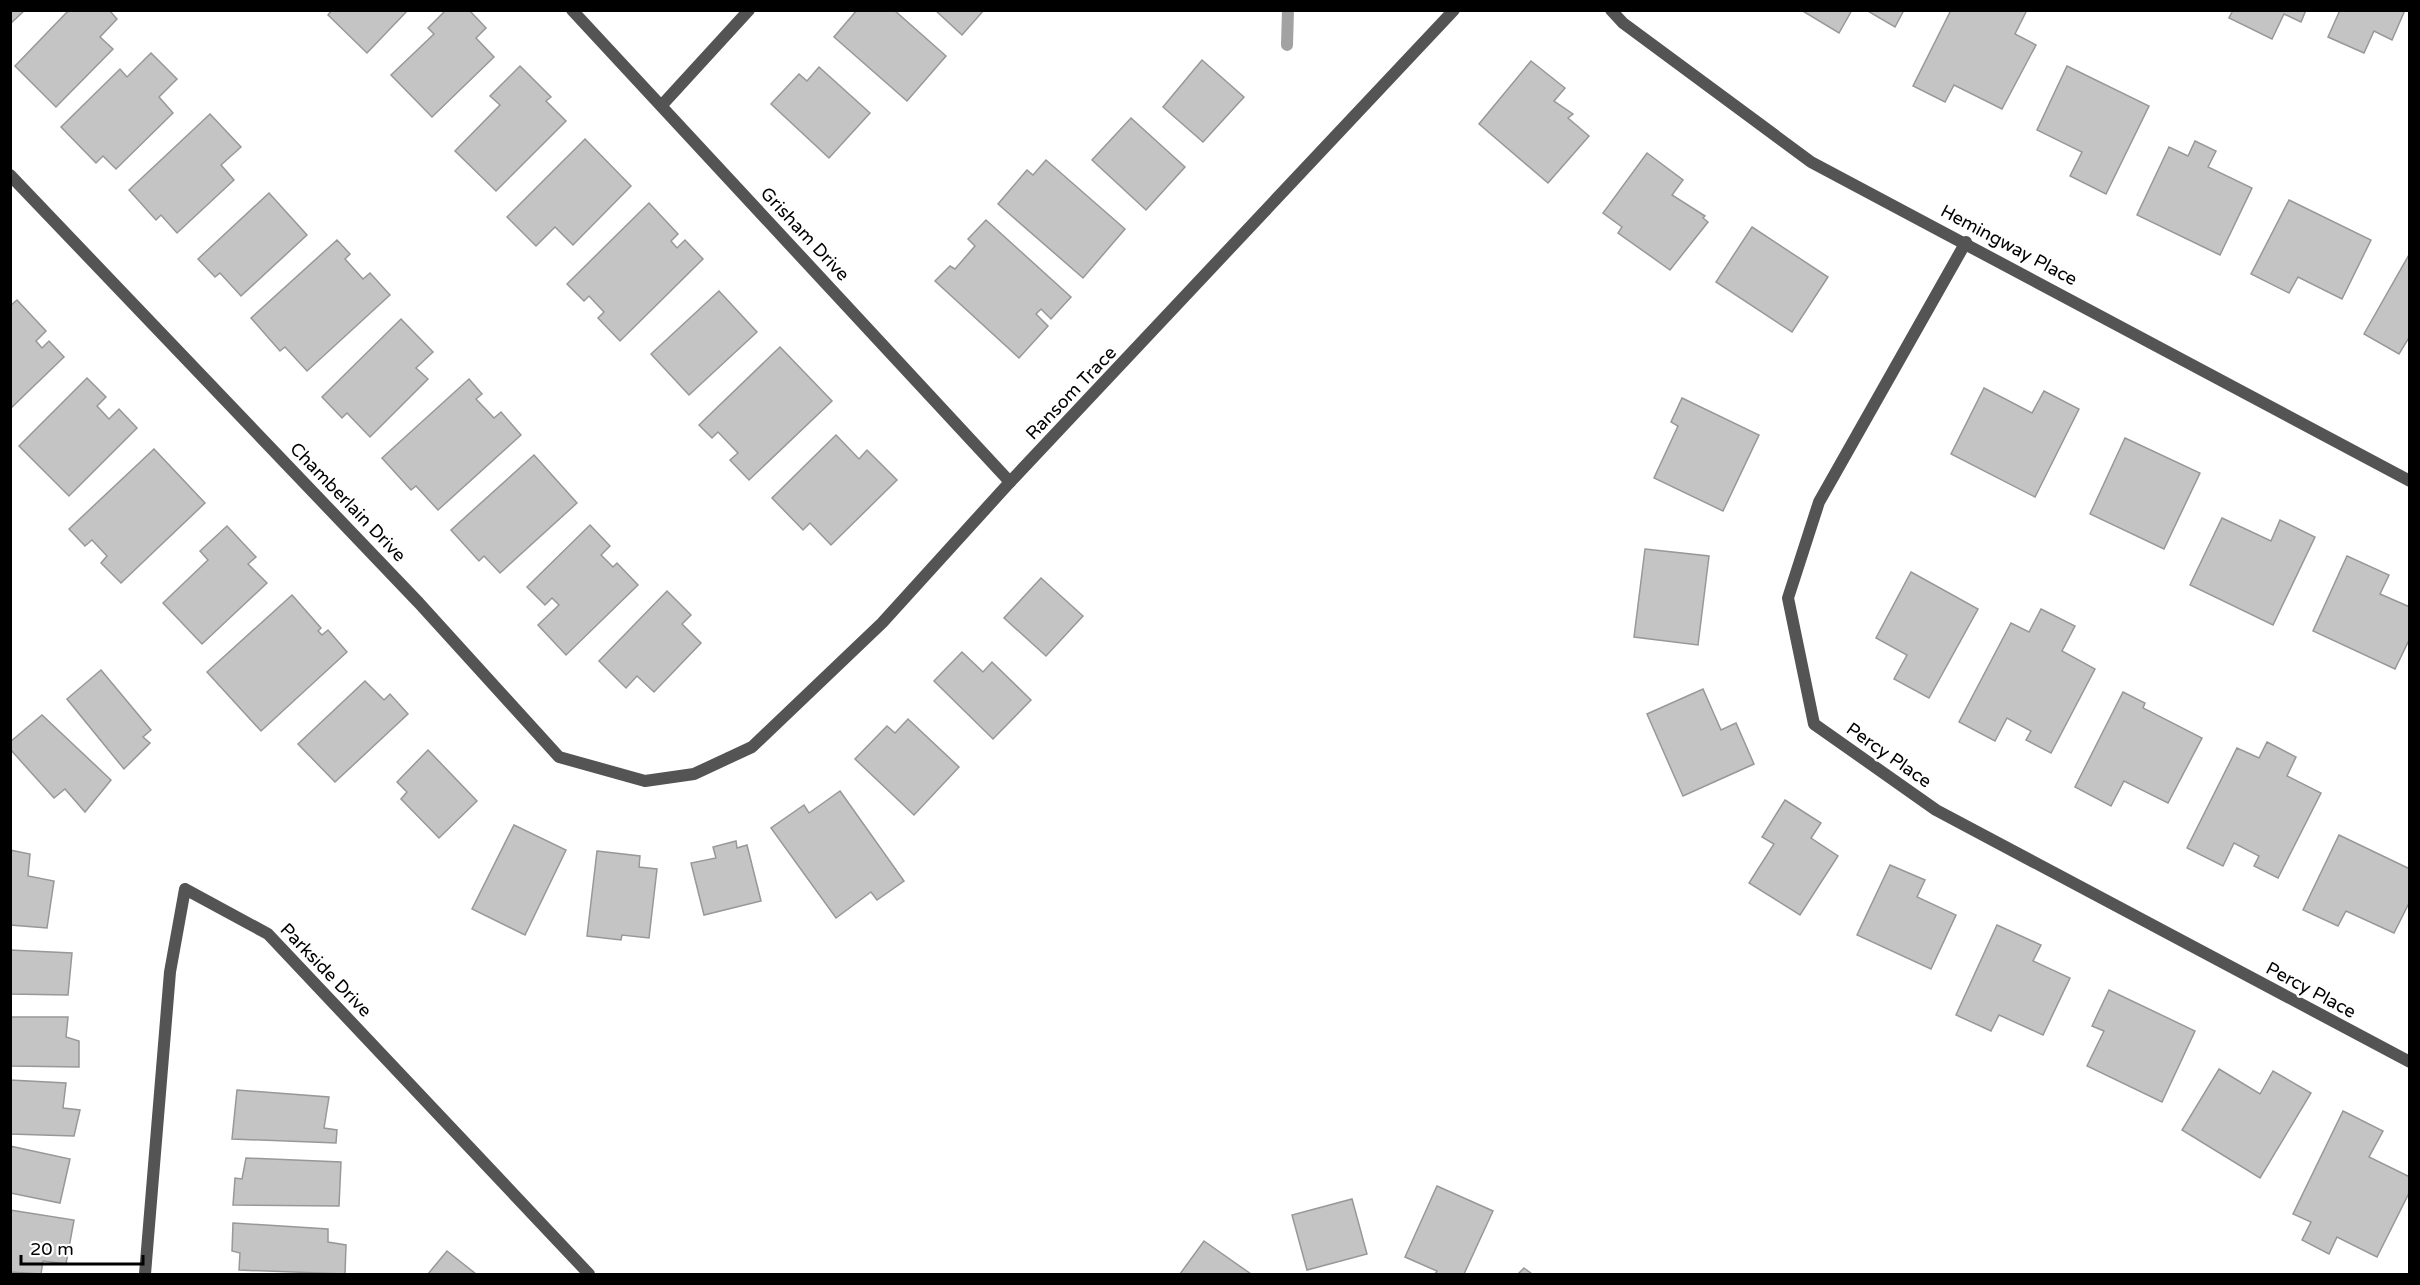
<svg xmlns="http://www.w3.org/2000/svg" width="2420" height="1285" viewBox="0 0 2420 1285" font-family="'Varela Round',sans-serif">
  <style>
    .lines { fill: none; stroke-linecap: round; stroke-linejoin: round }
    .stream { stroke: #a2a2a2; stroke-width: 12 }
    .building { fill: #c4c4c4; stroke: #989898; stroke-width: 1.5 }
    .street { stroke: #545454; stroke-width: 12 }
    .labels { text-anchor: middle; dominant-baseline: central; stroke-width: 5; stroke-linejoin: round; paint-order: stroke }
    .street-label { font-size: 18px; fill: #000; stroke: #fff }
  </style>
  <rect width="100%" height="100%" fill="#fff"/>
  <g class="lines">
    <path class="stream" d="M 1287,45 L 1288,10"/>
  </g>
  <g class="building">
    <path d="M 10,10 L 25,10 L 10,24 Z"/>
    <path d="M 69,10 L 109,10 L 117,19 L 100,37 L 113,49 L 56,107 L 15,66 Z"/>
    <path d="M 332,10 L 408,10 L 367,53 L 328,15 Z"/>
    <path d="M 446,10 L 469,10 L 486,28 L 476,38 L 494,57 L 432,117 L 391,75 L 434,34 L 428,28 Z"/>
    <path d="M 857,10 L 894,10 L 946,56 L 907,101 L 834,37 Z"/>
    <path d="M 935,10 L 984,10 L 962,35 Z"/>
    <path d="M 1801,10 L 1852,10 L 1839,33 Z"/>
    <path d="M 1866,10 L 1904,10 L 1895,27 Z"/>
    <path d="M 1951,10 L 2027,10 L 2015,34 L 2036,45 L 2002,109 L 1954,85 L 1945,102 L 1913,86 Z"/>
    <path d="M 2233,10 L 2306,10 L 2301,22 L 2284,14 L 2272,39 L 2229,18 Z"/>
    <path d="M 2340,10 L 2405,10 L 2392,40 L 2374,31 L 2364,53 L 2328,37 Z"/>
    <path d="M 151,53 L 177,79 L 159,97 L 173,113 L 116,169 L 103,156 L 96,163 L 61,127 L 120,69 L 127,77 Z"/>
    <path d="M 1202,60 L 1244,97 L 1203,142 L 1163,107 Z"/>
    <path d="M 1531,61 L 1565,88 L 1554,101 L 1573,114 L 1568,118 L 1589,136 L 1548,183 L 1479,124 Z"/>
    <path d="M 520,66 L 551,97 L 546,101 L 566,121 L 496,191 L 455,151 L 500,105 L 490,96 Z"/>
    <path d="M 2067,66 L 2149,106 L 2106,194 L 2070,176 L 2082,152 L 2037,130 Z"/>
    <path d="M 819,67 L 870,113 L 829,158 L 771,104 L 799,74 L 807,81 Z"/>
    <path d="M 210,114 L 241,147 L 221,165 L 234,180 L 177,233 L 161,215 L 156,220 L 129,190 Z"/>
    <path d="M 1131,118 L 1185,167 L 1146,210 L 1092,160 Z"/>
    <path d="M 585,139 L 631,186 L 573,245 L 555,227 L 536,246 L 507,217 Z"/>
    <path d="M 2195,141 L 2216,151 L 2208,167 L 2252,188 L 2220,255 L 2137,215 L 2169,147 L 2188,156 Z"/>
    <path d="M 1647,153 L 1683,180 L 1672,195 L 1705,216 L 1703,218 L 1708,222 L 1670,270 L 1618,233 L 1622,227 L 1603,213 Z"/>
    <path d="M 1046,160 L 1125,229 L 1083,278 L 998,204 L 1027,170 L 1033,175 Z"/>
    <path d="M 269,193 L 307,235 L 241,296 L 220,273 L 215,277 L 198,259 Z"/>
    <path d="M 2289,200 L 2371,240 L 2342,299 L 2298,277 L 2289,293 L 2251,274 Z"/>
    <path d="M 649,203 L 678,234 L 671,241 L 677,248 L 685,240 L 703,259 L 620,341 L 598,318 L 604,312 L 589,296 L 584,301 L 567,284 Z"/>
    <path d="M 986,220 L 1071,297 L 1051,319 L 1041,309 L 1036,314 L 1048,326 L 1019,358 L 935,281 L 950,266 L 955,269 L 975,246 L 968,239 Z"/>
    <path d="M 1752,227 L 1828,277 L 1792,332 L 1716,282 Z"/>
    <path d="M 337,240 L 350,254 L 345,259 L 363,279 L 370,273 L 390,295 L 307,371 L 285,347 L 280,351 L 251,318 Z"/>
    <path d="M 2410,253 L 2410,336 L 2399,354 L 2364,334 Z"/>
    <path d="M 719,291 L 757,332 L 689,395 L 651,354 Z"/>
    <path d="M 17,300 L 46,331 L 36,341 L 42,348 L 49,341 L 64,357 L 10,409 L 10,306 Z"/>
    <path d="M 401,319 L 433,352 L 416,368 L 428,379 L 370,437 L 347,413 L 342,418 L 322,397 Z"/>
    <path d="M 780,347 L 832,401 L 749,480 L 730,460 L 738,453 L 718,432 L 712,438 L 699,425 Z"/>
    <path d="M 87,378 L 106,397 L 97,406 L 109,419 L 119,409 L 137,428 L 69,496 L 19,446 Z"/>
    <path d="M 469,379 L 482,394 L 476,399 L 494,418 L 501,412 L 521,435 L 438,510 L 416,486 L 411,490 L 382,458 Z"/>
    <path d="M 1984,388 L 2032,413 L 2044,391 L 2079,409 L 2035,497 L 1951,454 Z"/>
    <path d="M 1682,398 L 1759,435 L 1723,511 L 1654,478 L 1678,426 L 1671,422 Z"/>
    <path d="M 836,435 L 859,459 L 867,450 L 897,480 L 831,545 L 810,523 L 803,530 L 772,498 Z"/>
    <path d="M 2125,438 L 2200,473 L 2164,549 L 2090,514 Z"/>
    <path d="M 154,449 L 205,503 L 121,583 L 101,563 L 107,556 L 92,540 L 85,546 L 69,529 Z"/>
    <path d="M 534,455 L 577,503 L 500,573 L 484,556 L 479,561 L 451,530 Z"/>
    <path d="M 2222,518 L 2271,541 L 2280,520 L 2315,537 L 2273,625 L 2190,585 Z"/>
    <path d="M 590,525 L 610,546 L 601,555 L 613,567 L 617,563 L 638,585 L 566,655 L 538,625 L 559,605 L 552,598 L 545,605 L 527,587 Z"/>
    <path d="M 227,526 L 256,557 L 248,564 L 267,583 L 202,644 L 163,603 L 208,560 L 200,551 Z"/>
    <path d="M 1645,549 L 1709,556 L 1698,645 L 1634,637 Z"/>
    <path d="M 2347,556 L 2389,575 L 2380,594 L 2410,607 L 2410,638 L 2395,669 L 2313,631 Z"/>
    <path d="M 1911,572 L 1978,609 L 1929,698 L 1894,679 L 1907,655 L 1876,638 Z"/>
    <path d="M 1041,578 L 1083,616 L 1046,656 L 1004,618 Z"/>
    <path d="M 667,591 L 691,615 L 682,624 L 701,643 L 654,692 L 637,676 L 626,688 L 599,661 Z"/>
    <path d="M 292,595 L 321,628 L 318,631 L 322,635 L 328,630 L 347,652 L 261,731 L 207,672 Z"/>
    <path d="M 2041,609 L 2075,626 L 2062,651 L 2095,669 L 2051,753 L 2026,740 L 2031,731 L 2007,718 L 1995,741 L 1959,722 L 2011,623 L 2029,632 Z"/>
    <path d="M 962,652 L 983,672 L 992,662 L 1031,700 L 993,739 L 934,681 Z"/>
    <path d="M 101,670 L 151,730 L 143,737 L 150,743 L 124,769 L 67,699 Z"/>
    <path d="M 365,681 L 384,700 L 390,694 L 408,714 L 335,782 L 298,744 Z"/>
    <path d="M 1703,689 L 1721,730 L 1736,723 L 1754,764 L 1683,796 L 1647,714 Z"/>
    <path d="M 2123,692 L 2145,703 L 2143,708 L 2202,738 L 2168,803 L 2124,781 L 2111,806 L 2075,787 Z"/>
    <path d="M 42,715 L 111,780 L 85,812 L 65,789 L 54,798 L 10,749 L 10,742 Z"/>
    <path d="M 908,719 L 959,767 L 914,815 L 855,759 L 887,726 L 895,733 Z"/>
    <path d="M 2267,742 L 2296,757 L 2287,776 L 2321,793 L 2278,878 L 2254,866 L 2259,856 L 2234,843 L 2223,866 L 2187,848 L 2237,748 L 2259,758 Z"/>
    <path d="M 428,750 L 477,801 L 439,838 L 401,799 L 407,792 L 397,782 Z"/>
    <path d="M 840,791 L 904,881 L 877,900 L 871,892 L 836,918 L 771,828 L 804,805 L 809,813 Z"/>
    <path d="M 1785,800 L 1821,823 L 1811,838 L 1838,856 L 1800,915 L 1749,883 L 1774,844 L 1762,837 Z"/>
    <path d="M 514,825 L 566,850 L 525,935 L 472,909 Z"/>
    <path d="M 2339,835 L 2410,869 L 2410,901 L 2394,933 L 2346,911 L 2338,926 L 2303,910 Z"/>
    <path d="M 736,841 L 737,848 L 747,845 L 761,901 L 704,915 L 691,863 L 716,858 L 713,847 Z"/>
    <path d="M 10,850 L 30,854 L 28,876 L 54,881 L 47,928 L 10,925 Z"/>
    <path d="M 597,851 L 640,856 L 639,867 L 657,869 L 649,938 L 622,935 L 621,940 L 587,936 Z"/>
    <path d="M 1890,865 L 1925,880 L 1917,897 L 1956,915 L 1931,969 L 1857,935 Z"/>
    <path d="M 1997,925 L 2041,945 L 2033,961 L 2070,978 L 2043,1035 L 1999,1015 L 1991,1031 L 1956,1015 Z"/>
    <path d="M 10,950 L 72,953 L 68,995 L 10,994 Z"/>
    <path d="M 2109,990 L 2195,1031 L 2162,1102 L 2087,1066 L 2104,1031 L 2092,1026 Z"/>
    <path d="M 10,1017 L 68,1017 L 66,1037 L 79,1041 L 79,1067 L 10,1066 Z"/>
    <path d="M 2219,1069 L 2260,1094 L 2273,1071 L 2311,1093 L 2260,1178 L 2182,1130 Z"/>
    <path d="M 10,1080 L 66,1083 L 63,1108 L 80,1110 L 74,1136 L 10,1134 Z"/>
    <path d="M 237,1090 L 329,1097 L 324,1128 L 337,1130 L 336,1143 L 232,1139 Z"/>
    <path d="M 2343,1111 L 2383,1131 L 2369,1157 L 2410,1177 L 2410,1191 L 2377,1257 L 2337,1237 L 2329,1254 L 2302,1240 L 2311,1222 L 2293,1214 Z"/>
    <path d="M 10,1146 L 70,1159 L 60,1203 L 10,1193 Z"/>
    <path d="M 246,1158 L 341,1162 L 339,1206 L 233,1205 L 235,1178 L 242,1179 Z"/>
    <path d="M 1437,1186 L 1493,1211 L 1464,1274 L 1435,1274 L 1437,1271 L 1405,1257 Z"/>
    <path d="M 1352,1199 L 1367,1254 L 1307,1270 L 1292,1215 Z"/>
    <path d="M 10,1210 L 74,1220 L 66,1264 L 43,1261 L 41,1274 L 10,1272 Z"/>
    <path d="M 233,1223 L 328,1229 L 328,1242 L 346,1245 L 345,1274 L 239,1270 L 240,1253 L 232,1251 Z"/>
    <path d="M 1204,1241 L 1251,1274 L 1180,1274 Z"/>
    <path d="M 447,1251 L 476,1274 L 428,1274 Z"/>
    <path d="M 1524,1268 L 1532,1274 L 1518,1274 Z"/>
  </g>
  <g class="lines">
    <g class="street">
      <path d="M 572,10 L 1010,482"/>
      <path d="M 1611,10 L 1623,23 L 1811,162 L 2410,481"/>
      <path d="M 662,105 L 749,10"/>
      <path d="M 10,175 L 419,603 L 559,757 L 645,781 L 694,774 L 752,747 L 882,623 L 1010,482 L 1454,10"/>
      <path d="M 1966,242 L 1819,502 L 1788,598 L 1814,724 L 1936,810 L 2410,1062"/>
      <path d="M 145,1274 L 170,972 L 185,889 L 268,934 L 589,1274"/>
    </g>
  </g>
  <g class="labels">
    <g class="street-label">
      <text transform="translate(805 234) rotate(47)">Grisham Drive</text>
      <text transform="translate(2009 245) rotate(28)">Hemingway Place</text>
      <text transform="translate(1071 393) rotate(-46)">Ransom Trace</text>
      <text transform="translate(348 502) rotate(46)">Chamberlain Drive</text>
      <text transform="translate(1889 755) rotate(35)">Percy Place</text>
      <text transform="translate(326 970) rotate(46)">Parkside Drive</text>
      <text transform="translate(2311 990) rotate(28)">Percy Place</text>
    </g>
  </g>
  <rect width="2420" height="1285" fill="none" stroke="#000000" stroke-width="24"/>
  <path d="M21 1255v9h122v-9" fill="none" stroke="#000000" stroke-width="3"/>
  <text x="30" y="1255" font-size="18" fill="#000000" stroke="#ffffff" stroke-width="4.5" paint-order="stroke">20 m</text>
</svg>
